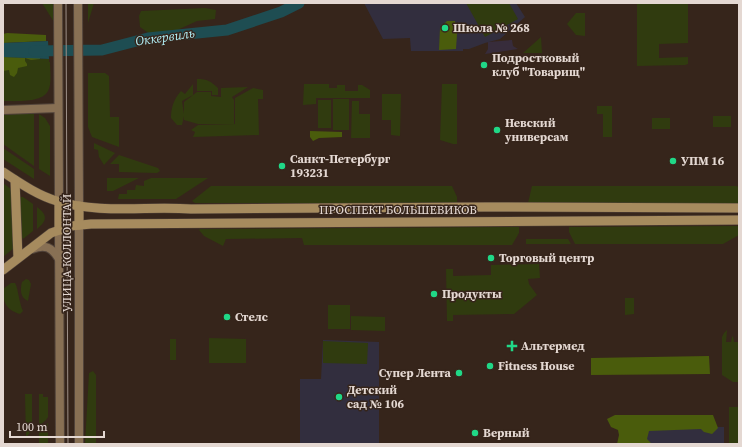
<svg xmlns="http://www.w3.org/2000/svg" width="742" height="447" viewBox="0 0 742 447" font-family="'Source Serif 4',serif">
  <style>
    .industrial { fill: #372c3b }
    .education { fill: #322e3e }
    .green { fill: #303b0f }
    .forest { fill: #4a5c0c }
    .water { fill: #1e4d52 }
    .lines { fill: none; stroke-linecap: round; stroke-linejoin: round }
    .river { stroke: #1e4d52; stroke-width: 11 }
    .secondary-casing { stroke: #51433a; stroke-width: 10 }
    .primary-casing { stroke: #51433a; stroke-width: 10 }
    .secondary { stroke: #887054; stroke-width: 8 }
    .primary { stroke: #a68b5e; stroke-width: 9 }
    .tram { stroke: #9e9088; stroke-width: 1 }
    .poi-dot { fill: #20d887; stroke: #36251b; stroke-width: 1.5 }
    .labels { text-anchor: middle; dominant-baseline: central; stroke-width: 3; stroke-linejoin: round; paint-order: stroke }
    .poi-label { font-size: 12px; font-weight: bold; fill: #e4d8d2; stroke: #36251b; text-anchor: start }
    .street-label { font-size: 12px; fill: #e4d8d2; stroke: #36251b }
    .water-label { font-size: 13px; font-style: italic; fill: #b2f0f7; stroke: #36251b }
  </style>
  <rect width="100%" height="100%" fill="#36251b"/>
  <path class="industrial" d="M 512,40 L 513,46 L 518,49 L 485,54 L 488,49 L 488,42 Z"/>
  <g class="education">
    <path d="M 364,3 L 516,3 L 525,17 L 500,39 L 485,43 L 469,49 L 463,49 L 463,51 L 411,51 L 410,38 L 383,39 Z"/>
    <path d="M 323,340 L 379,342 L 379,444 L 300,444 L 300,379 L 321,379 Z"/>
    <rect x="625" y="427" width="99" height="17"/>
  </g>
  <g class="green">
    <path d="M 42,3 L 54,3 L 54,22 Z"/>
    <path d="M 88,3 L 94,3 L 88,23 Z"/>
    <path d="M 466,3 L 509,3 L 518,19 L 485,37 Z"/>
    <path d="M 637,3 L 688,3 L 688,43 L 659,44 L 659,58 L 688,57 L 688,64 L 685,65 L 637,66 Z"/>
    <path d="M 205,8 L 216,10 L 215,19 L 197,21 L 175,31 L 150,34 L 140,27 L 139,16 L 141,11 Z"/>
    <path d="M 576,13 L 585,13 L 585,36 L 576,35 L 567,24 Z"/>
    <path d="M 541,37 L 542,53 L 523,53 Z"/>
    <path d="M 3,57 L 49,59 L 49,62 L 50,62 C 50,71 52,84 48,91 C 42,103 15,101 3,101 Z"/>
    <path d="M 88,73 L 105,73 L 109,76 L 110,117 L 119,117 L 119,147 L 92,137 L 88,127 Z"/>
    <path d="M 197,79 C 208,79 210,81 218,88 L 218,95 L 212,95 L 212,91 L 197,91 Z"/>
    <path d="M 193,84 L 193,95 L 182,101 L 184,114 L 184,102 L 197,92 L 211,92 L 211,96 L 221,97 L 221,88 L 248,87 L 232,97 L 234,100 L 234,124 L 198,124 L 184,120 L 184,116 L 182,125 L 177,125 L 171,118 C 171,107 174,99 181,91 L 185,94 Z"/>
    <path d="M 304,84 L 329,84 L 329,88 L 337,88 L 337,85 L 345,85 L 345,91 L 358,91 L 358,85 L 362,85 L 370,90 L 370,98 L 316,98 L 316,104 L 303,105 Z"/>
    <path d="M 442,84 L 457,84 L 457,144 L 453,144 L 440,140 Z"/>
    <path d="M 253,88 L 263,90 L 263,99 L 258,99 L 259,135 L 193,137 L 195,132 L 191,130 L 198,125 L 235,124 L 235,98 Z"/>
    <path d="M 382,94 L 401,94 L 400,136 L 391,135 L 391,120 L 382,120 Z"/>
    <rect x="333" y="99" width="16" height="31"/>
    <rect x="318" y="100" width="13" height="28"/>
    <path d="M 352,101 L 359,101 L 359,114 L 370,114 L 370,138 L 351,138 Z"/>
    <path d="M 597,106 L 612,106 L 612,137 L 603,137 L 603,114 L 597,114 Z"/>
    <path d="M 34,113 L 34,166 L 3,144 L 3,115 Z"/>
    <path d="M 39,114 L 45,118 L 50,126 L 50,176 L 39,169 Z"/>
    <rect x="713" y="116" width="18" height="11"/>
    <rect x="652" y="118" width="18" height="11"/>
    <path d="M 94,143 L 115,153 L 104,165 L 99,157 L 98,150 L 94,149 Z"/>
    <path d="M 3,148 L 34,169 L 34,179 L 3,159 Z"/>
    <path d="M 119,155 L 158,168 L 160,171 L 157,173 L 119,172 L 119,164 L 110,164 Z"/>
    <path d="M 107,178 L 139,178 L 113,191 L 107,191 Z"/>
    <path d="M 151,178 L 208,178 L 176,199 L 118,199 L 119,194 L 127,194 L 127,190 L 135,190 L 136,185 L 144,186 L 144,181 Z"/>
    <path d="M 3,183 L 11,189 L 14,248 L 3,257 Z"/>
    <path d="M 211,186 L 452,186 L 457,197 L 457,203 L 195,203 L 192,201 Z"/>
    <path d="M 532,186 L 736,186 L 739,187 L 739,203 L 528,203 Z"/>
    <path d="M 20,197 L 23,197 L 33,204 L 33,231 L 23,239 L 22,237 Z"/>
    <path d="M 37,207 C 48,215 47,221 37,229 Z"/>
    <path d="M 739,226 L 739,235 L 723,244 L 575,244 L 569,232 L 569,227 Z"/>
    <path d="M 519,227 L 519,233 L 512,245 L 304,245 L 302,238 L 226,239 L 223,246 L 204,236 L 199,230 L 200,229 Z"/>
    <path d="M 526,239 L 568,239 L 571,244 L 526,244 Z"/>
    <path d="M 539,264 L 540,278 L 528,279 L 529,284 L 537,295 L 514,314 L 453,315 L 453,321 L 447,321 L 446,269 L 453,269 L 453,276 L 491,275 L 491,265 Z"/>
    <path d="M 26,279 L 29,280 L 31,284 L 28,301 C 20,298 20,289 22,282 Z"/>
    <path d="M 11,283 L 15,283 C 18,287 19,303 23,311 L 20,314 C 6,310 3,302 3,289 Z"/>
    <path d="M 625,298 L 634,298 L 634,314 L 625,315 Z"/>
    <rect x="328" y="305" width="22" height="24"/>
    <path d="M 351,316 L 385,317 L 385,331 L 351,330 Z"/>
    <path d="M 727,330 L 726,342 L 731,342 L 732,337 L 733,336 L 734,342 L 739,342 L 739,382 L 733,382 L 722,375 L 722,337 L 724,333 Z"/>
    <path d="M 209,338 L 246,339 L 246,363 L 209,363 Z"/>
    <rect x="170" y="339" width="6" height="21"/>
    <path d="M 323,341 L 368,343 L 367,364 L 323,363 Z"/>
    <path d="M 93,371 L 96,375 L 96,444 L 85,444 L 89,373 Z"/>
    <path d="M 25,394 L 32,394 L 32,431 L 26,437 Z"/>
    <path d="M 39,394 L 43,394 L 43,397 L 48,397 L 48,417 L 46,420 L 39,426 Z"/>
    <rect x="729" y="407" width="10" height="37"/>
    <path d="M 48,423 L 48,444 L 39,444 L 39,430 Z"/>
  </g>
  <g class="forest">
    <path d="M 447,21 L 455,21 L 457,34 L 456,49 L 439,50 L 440,28 Z"/>
    <path d="M 7,33 L 46,35 L 46,41 L 3,43 L 3,34 Z"/>
    <path d="M 3,57 L 40,58 L 40,59 L 31,60 L 25,58 L 25,61 L 27,64 L 27,66 L 18,68 L 17,73 L 14,77 L 10,75 L 9,70 L 3,71 Z"/>
    <path d="M 310,131 L 342,132 L 342,137 L 319,138 L 313,141 L 310,137 Z"/>
    <path d="M 709,356 L 710,374 L 591,375 L 591,358 Z"/>
    <path d="M 615,415 L 713,415 L 718,428 L 712,434 L 704,432 L 701,429 L 649,431 L 647,439 L 652,444 L 617,444 L 619,435 L 618,430 L 611,427 L 607,419 Z"/>
  </g>
  <path class="water" d="M 48,41 L 49,59 L 3,57 L 3,43 Z"/>
  <g class="lines">
    <path class="river" d="M 34,51 L 102,50 L 148,38 L 227,30 L 281,12 L 299,3"/>
    <defs>
      <g id="secondary">
        <path d="M 58,3 L 59,202"/>
        <path d="M 78,3 L 79,206"/>
        <path d="M 3,110 L 58,108"/>
        <path d="M 79,225 L 79,444"/>
        <path d="M 59,230 L 60,444"/>
        <path d="M 32,249 C 45,244 52,247 59,259"/>
      </g>
      <g id="primary">
        <path d="M 3,172 C 20,183 37,195 57,201 C 98,214 148,206 191,209 L 485,207 L 739,208"/>
        <path d="M 15,180 L 18,258"/>
        <path d="M 59,202 L 59,230"/>
        <path d="M 79,206 L 79,225"/>
        <path d="M 3,270 L 51,233 L 71,226 L 91,224 L 739,220"/>
      </g>
    </defs>
    <use href="#secondary" class="secondary-casing"/>
    <use href="#primary" class="primary-casing"/>
    <use href="#secondary" class="secondary"/>
    <use href="#primary" class="primary"/>
    <path class="tram" d="M 66,3 L 68,444"/>
  </g>
  <g class="poi-dot">
    <circle cx="445" cy="28" r="4"/>
    <circle cx="484" cy="65" r="4"/>
    <circle cx="497" cy="130" r="4"/>
    <circle cx="673" cy="161" r="4"/>
    <circle cx="282" cy="166" r="4"/>
    <circle cx="491" cy="258" r="4"/>
    <circle cx="434" cy="294" r="4"/>
    <circle cx="227" cy="317" r="4"/>
    <path d="M510 340h4v4h4v4h-4v4h-4v-4h-4v-4h4z"/>
    <circle cx="490" cy="366" r="4"/>
    <circle cx="459" cy="373" r="4"/>
    <circle cx="339" cy="397" r="4"/>
    <circle cx="475" cy="433" r="4"/>
  </g>
  <g class="labels">
    <g class="poi-label">
      <text x="453" y="28">Школа № 268</text>
      <text x="492" y="58">Подростковый<tspan x="492" dy="14">клуб "Товарищ"</tspan></text>
      <text x="505" y="123">Невский<tspan x="505" dy="14">универсам</tspan></text>
      <text x="290" y="159">Санкт-Петербург<tspan x="290" dy="14">193231</tspan></text>
      <text x="681" y="161">УПМ 16</text>
      <text x="499" y="258">Торговый центр</text>
      <text x="442" y="294">Продукты</text>
      <text x="235" y="317">Стелс</text>
      <text x="521" y="346">Альтермед</text>
      <text x="498" y="366">Fitness House</text>
      <text x="451" y="373" text-anchor="end">Супер Лента</text>
      <text x="347" y="390">Детский<tspan x="347" dy="14">сад № 106</tspan></text>
      <text x="483" y="433">Верный</text>
    </g>
    <g class="street-label">
      <text x="398" y="210">ПРОСПЕКТ БОЛЬШЕВИКОВ</text>
      <text transform="translate(67 253) rotate(-90)">УЛИЦА КОЛЛОНТАЙ</text>
    </g>
    <g class="water-label">
      <text transform="translate(165 37) rotate(-8)">Оккервиль</text>
    </g>
  </g>
  <rect width="742" height="447" fill="none" stroke="#e4d8d2" stroke-width="8"/>
  <path d="M10 431v6h94v-6" fill="none" stroke="#e4d8d2" stroke-width="2"/>
  <text x="16" y="431" font-size="12" fill="#e4d8d2" stroke="#36251b" stroke-width="3" paint-order="stroke">100 m</text>
</svg>
